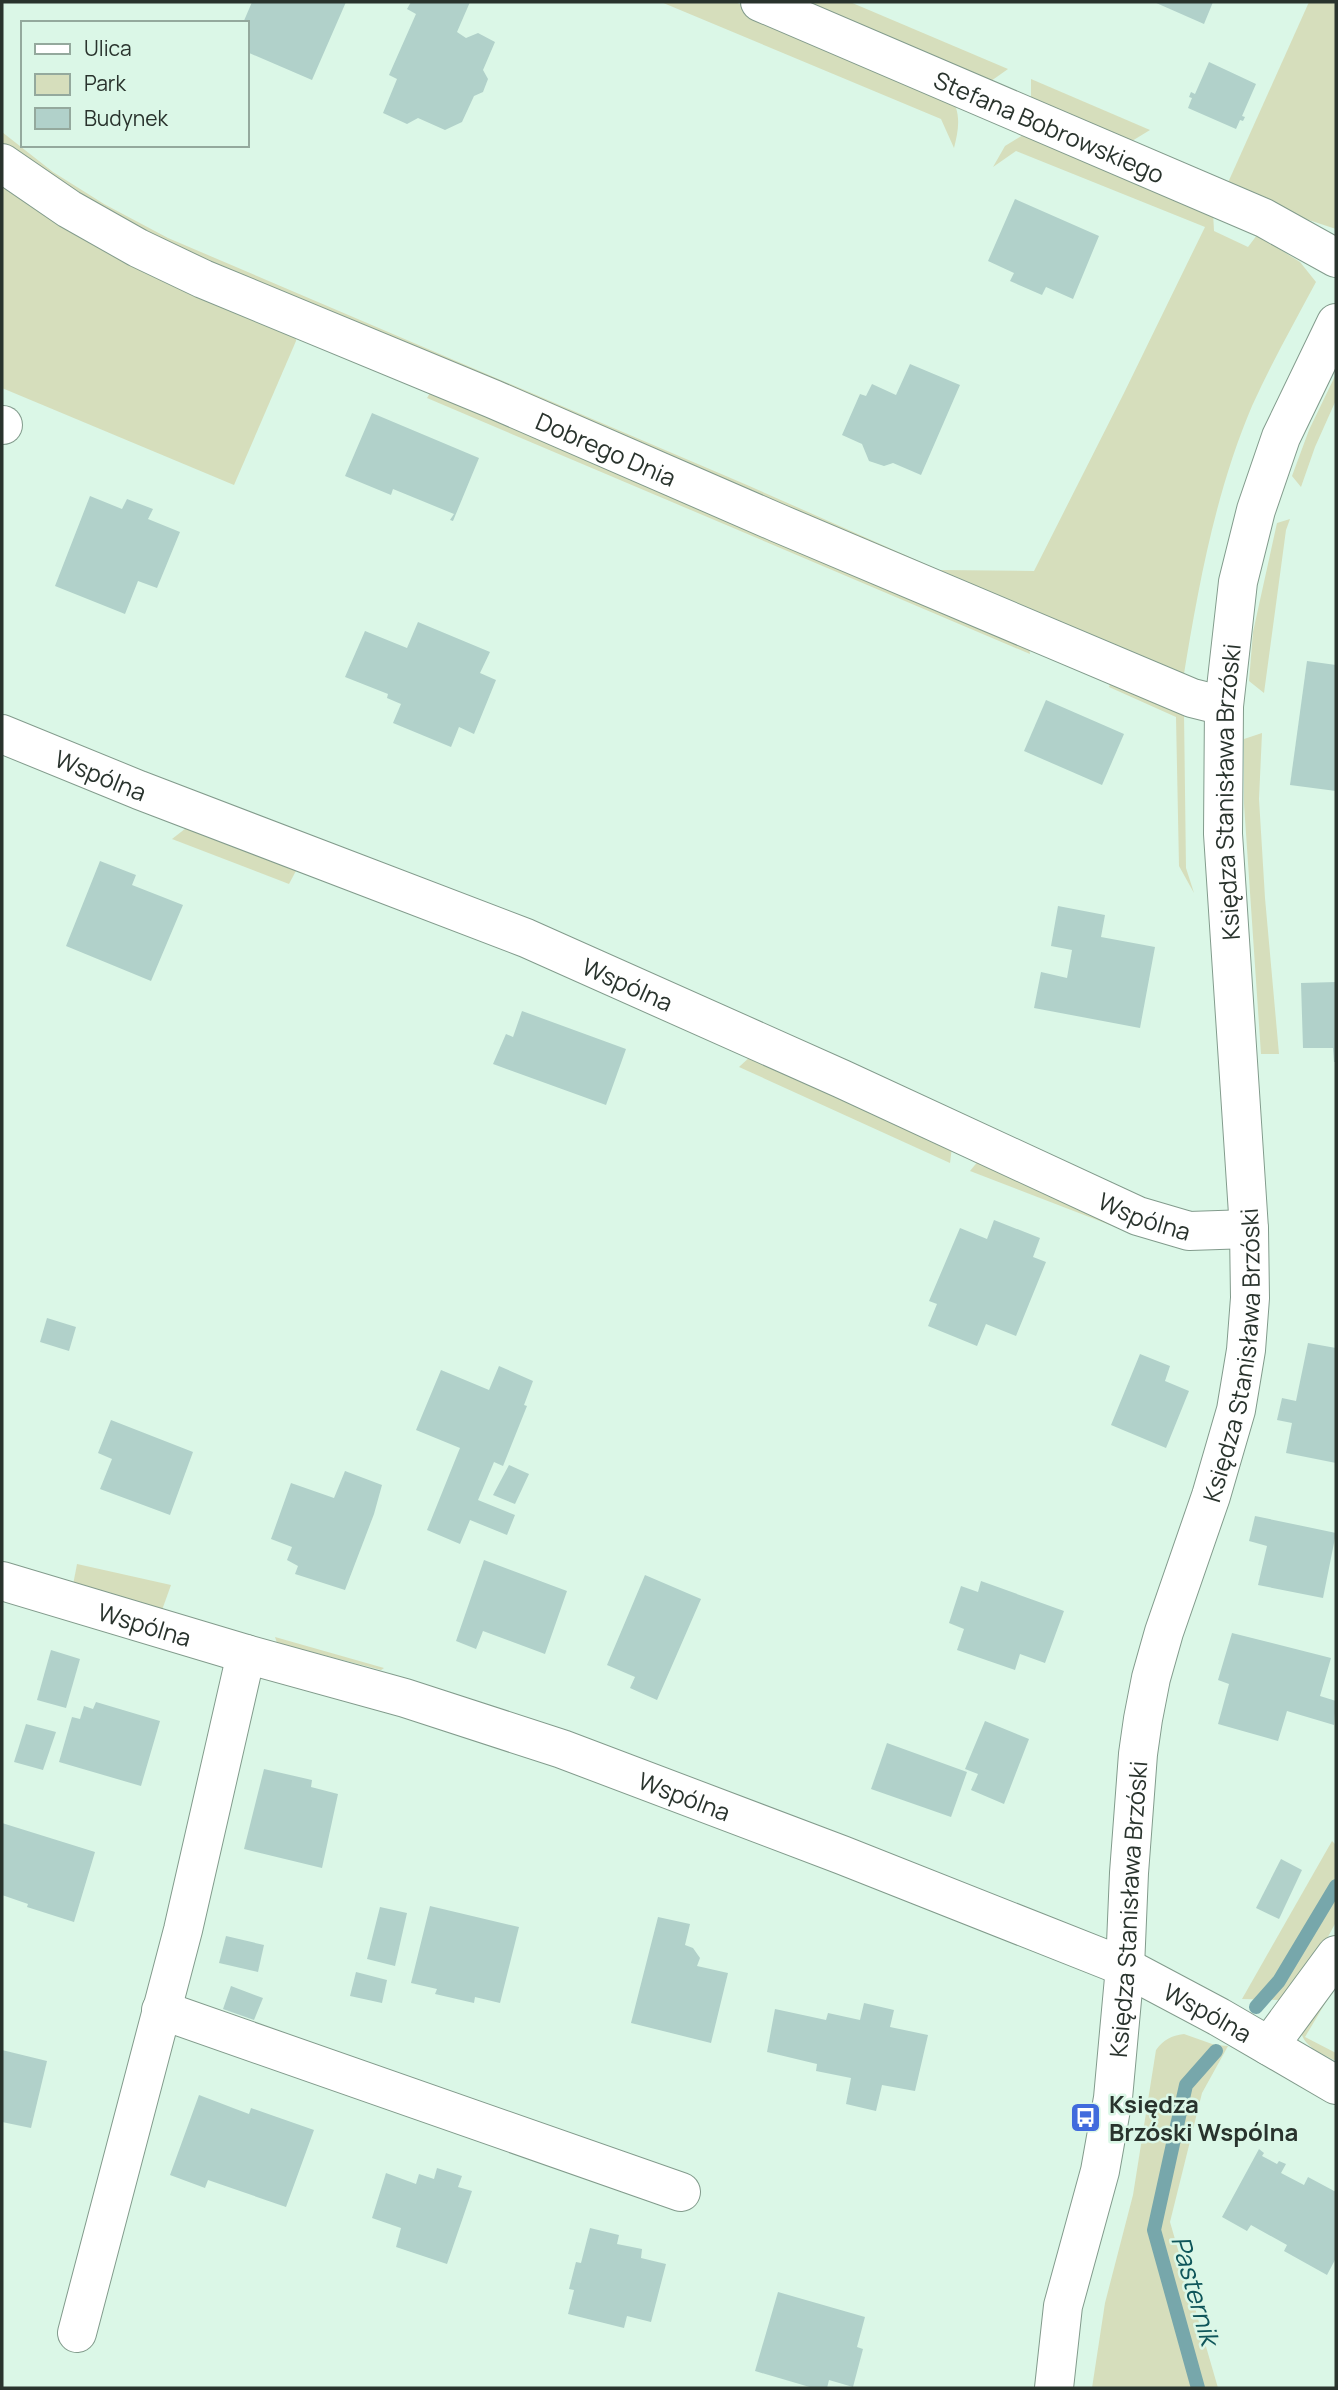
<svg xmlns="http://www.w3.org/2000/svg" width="1338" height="2390" viewBox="0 0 1338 2390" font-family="Manrope,sans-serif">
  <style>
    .green { fill: #d6debc }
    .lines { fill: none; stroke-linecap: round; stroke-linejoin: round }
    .stream { stroke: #77a7ab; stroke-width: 14 }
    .building { fill: #b1d1ca }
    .minor-casing { stroke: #829b8c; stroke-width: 40 }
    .minor { stroke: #fff; stroke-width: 38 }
    .labels { text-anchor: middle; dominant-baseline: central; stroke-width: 5; stroke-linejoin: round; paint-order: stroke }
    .street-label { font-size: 24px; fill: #29332d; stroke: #dbf7e7 }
    .poi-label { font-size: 24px; font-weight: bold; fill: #29332d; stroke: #dbf7e7; text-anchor: start }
    .water-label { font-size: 26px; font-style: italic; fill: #0f565a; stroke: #dbf7e7 }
  </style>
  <rect width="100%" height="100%" fill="#dbf7e7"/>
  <g class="green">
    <path d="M 661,2 L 735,2 L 948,94 C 962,110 959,129 954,148 L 941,119 Z"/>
    <path d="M 805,2 L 850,2 L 1008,69 L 991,81 Z"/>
    <path d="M 1309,2 L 1336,2 L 1336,229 L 1272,208 L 1226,187 Z"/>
    <path d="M 1031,79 L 1150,130 L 1127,144 L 1031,103 Z"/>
    <path d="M 2,132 L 53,172 L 104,204 L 168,238 L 747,485 L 939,570 L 1034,571 L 1124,393 L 1205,227 L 1016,151 L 993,167 L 1005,146 L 1028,132 L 1213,212 L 1214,231 L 1248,247 L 1257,235 L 1300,262 L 1316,282 C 1294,323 1271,364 1252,406 C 1215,493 1198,588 1183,680 L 206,268 L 2,149 Z"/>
    <path d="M 2,174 L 295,328 L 296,341 L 234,485 L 2,388 Z"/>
    <path d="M 1336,374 L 1336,400 L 1315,447 L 1301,487 L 1292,476 L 1309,430 Z"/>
    <path d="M 433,388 L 1028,641 L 1030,654 L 427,398 Z"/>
    <path d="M 1290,519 L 1286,530 L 1264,693 L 1249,681 L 1253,632 L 1277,523 Z"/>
    <path d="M 1112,678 L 1184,713 L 1186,868 L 1194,893 L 1179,866 L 1176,717 L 1109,687 Z"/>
    <path d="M 1262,733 L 1259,799 L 1265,898 L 1279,1054 L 1261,1054 L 1244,804 L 1244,739 Z"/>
    <path d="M 190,825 L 298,867 L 289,884 L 172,839 Z"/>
    <path d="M 752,1055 L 952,1147 L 950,1163 L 739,1067 Z"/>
    <path d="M 979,1160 L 1136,1235 L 970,1171 Z"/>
    <path d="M 77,1564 L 171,1585 L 162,1610 L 73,1585 Z"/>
    <path d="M 275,1637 L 384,1668 L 381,1670 L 277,1643 Z"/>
    <path d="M 1332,1841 L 1336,1845 L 1336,1922 L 1323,1946 L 1280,2000 L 1242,1999 Z"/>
    <path d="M 1336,1985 L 1305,2037 L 1336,2053 L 1336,2061 C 1323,2054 1303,2047 1301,2031 Z"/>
    <path d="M 1184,2034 L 1215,2045 L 1228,2046 L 1202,2093 L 1170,2222 L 1218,2388 L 1092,2388 L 1105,2303 L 1133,2195 L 1156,2050 C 1164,2039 1171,2036 1184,2034 Z"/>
  </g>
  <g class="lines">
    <g class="stream">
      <path d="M 1256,2007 L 1279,1981 L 1336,1886"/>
      <path d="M 1198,2388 L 1154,2230 L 1186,2085 L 1216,2051"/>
    </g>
  </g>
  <g class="building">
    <path d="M 252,2 L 346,2 L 312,80 L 247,52 L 247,23 L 243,23 Z"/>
    <path d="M 411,2 L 470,2 L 457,32 L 466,38 L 478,33 L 495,42 L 483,70 L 488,79 L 483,92 L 474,96 L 462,122 L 445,130 L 418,118 L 407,124 L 383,113 L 397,79 L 389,75 L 416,14 L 407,9 Z"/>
    <path d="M 1154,2 L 1213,2 L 1204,24 Z"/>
    <path d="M 1209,62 L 1256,84 L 1242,116 L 1245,117 L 1243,121 L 1240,120 L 1236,129 L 1188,108 L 1192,98 L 1189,97 L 1191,92 L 1195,94 Z"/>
    <path d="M 1015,199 L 1099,236 L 1073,299 L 1046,287 L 1042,295 L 1010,281 L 1014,273 L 988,261 Z"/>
    <path d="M 910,364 L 960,385 L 921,475 L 893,463 L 884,466 L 869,461 L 862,444 L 842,435 L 860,394 L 866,396 L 872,384 L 896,395 Z"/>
    <path d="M 372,413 L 479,458 L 453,521 L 450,520 L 454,514 L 393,489 L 391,495 L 345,476 Z"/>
    <path d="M 90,496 L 122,509 L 127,499 L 153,509 L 148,519 L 180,532 L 157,588 L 138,581 L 125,614 L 55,586 Z"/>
    <path d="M 418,622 L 490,652 L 480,673 L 496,680 L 474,734 L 459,727 L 451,747 L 393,723 L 401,704 L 387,698 L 388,694 L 345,677 L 365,631 L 407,648 Z"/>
    <path d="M 1307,661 L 1336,665 L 1336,791 L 1290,785 Z"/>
    <path d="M 1046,700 L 1124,734 L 1102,785 L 1024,751 Z"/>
    <path d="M 100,861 L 136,875 L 132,885 L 183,905 L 151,981 L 66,946 Z"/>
    <path d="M 1058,906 L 1105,915 L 1101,937 L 1155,947 L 1140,1028 L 1034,1008 L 1041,972 L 1067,978 L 1072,950 L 1051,946 Z"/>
    <path d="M 1336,982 L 1336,1062 L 1334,1062 L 1333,1048 L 1303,1048 L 1301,983 Z"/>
    <path d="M 522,1011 L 626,1049 L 606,1105 L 493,1064 L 506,1034 L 513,1037 Z"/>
    <path d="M 994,1220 L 1040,1238 L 1033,1257 L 1046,1262 L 1016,1336 L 986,1324 L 977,1346 L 928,1326 L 937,1304 L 929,1301 L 960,1228 L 987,1239 Z"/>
    <path d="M 47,1318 L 76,1327 L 69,1351 L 40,1342 Z"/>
    <path d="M 1308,1343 L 1336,1348 L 1336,1463 L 1286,1453 L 1292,1423 L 1277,1420 L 1282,1398 L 1296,1401 Z"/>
    <path d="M 1140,1354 L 1170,1366 L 1165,1381 L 1189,1391 L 1166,1448 L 1111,1425 Z"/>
    <path d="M 499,1366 L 533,1381 L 524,1405 L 527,1406 L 503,1466 L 494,1462 L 478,1500 L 515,1515 L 507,1535 L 470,1520 L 460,1544 L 427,1530 L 460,1448 L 416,1430 L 441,1370 L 489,1390 Z"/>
    <path d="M 111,1420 L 193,1452 L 170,1515 L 100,1489 L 112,1459 L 98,1453 Z"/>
    <path d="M 509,1465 L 529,1474 L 515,1504 L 493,1495 Z"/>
    <path d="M 345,1471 L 382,1485 L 374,1514 L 345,1590 L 295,1574 L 298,1566 L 287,1560 L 292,1547 L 271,1539 L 291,1483 L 334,1498 Z"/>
    <path d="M 1255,1516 L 1336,1533 L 1323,1598 L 1258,1585 L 1267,1546 L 1249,1541 Z"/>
    <path d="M 484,1560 L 567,1591 L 545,1654 L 483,1631 L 476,1649 L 456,1641 Z"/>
    <path d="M 645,1575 L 701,1599 L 657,1700 L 630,1688 L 635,1677 L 607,1665 Z"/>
    <path d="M 981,1581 L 1064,1611 L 1045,1663 L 1020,1654 L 1015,1670 L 957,1650 L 964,1629 L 949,1623 L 961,1586 L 978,1592 Z"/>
    <path d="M 1232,1633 L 1331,1658 L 1320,1696 L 1336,1701 L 1334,1725 L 1287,1711 L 1278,1741 L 1218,1724 L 1229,1684 L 1218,1680 Z"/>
    <path d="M 51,1650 L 80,1659 L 66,1708 L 37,1700 Z"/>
    <path d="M 96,1702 L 160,1721 L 141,1786 L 59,1762 L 72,1717 L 80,1719 L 84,1706 L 93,1709 Z"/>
    <path d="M 985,1721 L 1029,1739 L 1004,1804 L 971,1790 L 978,1774 L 965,1769 Z"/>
    <path d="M 26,1724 L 56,1732 L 43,1770 L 14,1762 Z"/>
    <path d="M 887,1743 L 967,1772 L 951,1817 L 871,1789 Z"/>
    <path d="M 264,1769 L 312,1780 L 311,1787 L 338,1794 L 322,1868 L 244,1849 Z"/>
    <path d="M 2,1823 L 95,1852 L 74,1922 L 27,1907 L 28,1904 L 2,1895 Z"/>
    <path d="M 1281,1859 L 1302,1870 L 1279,1919 L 1256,1908 Z"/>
    <path d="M 430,1906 L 519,1927 L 500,2003 L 475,1997 L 474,2003 L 435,1994 L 437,1989 L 411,1983 Z"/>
    <path d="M 380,1907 L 407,1913 L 395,1966 L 367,1959 Z"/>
    <path d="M 658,1917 L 690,1924 L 685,1945 L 693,1948 L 700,1958 L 697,1966 L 728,1973 L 711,2043 L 631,2023 Z"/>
    <path d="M 226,1936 L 264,1945 L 258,1972 L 219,1963 Z"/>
    <path d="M 356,1972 L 387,1980 L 382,2003 L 350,1996 Z"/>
    <path d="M 231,1986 L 263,1998 L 254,2020 L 223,2009 Z"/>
    <path d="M 864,2003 L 894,2010 L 890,2027 L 928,2035 L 915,2091 L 882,2085 L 876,2111 L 846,2104 L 851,2078 L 816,2071 L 817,2064 L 767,2052 L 775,2009 L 826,2020 L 828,2013 L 860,2020 Z"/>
    <path d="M 2,2050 L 47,2061 L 31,2128 L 2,2122 Z"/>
    <path d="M 199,2095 L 249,2114 L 251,2108 L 314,2130 L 286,2207 L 208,2180 L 205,2188 L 170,2175 Z"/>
    <path d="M 1259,2149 L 1264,2153 L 1262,2156 L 1277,2164 L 1279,2161 L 1286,2164 L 1281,2173 L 1304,2185 L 1308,2177 L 1336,2192 L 1336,2258 L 1327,2275 L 1284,2251 L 1287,2245 L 1251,2225 L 1247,2231 L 1222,2217 Z"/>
    <path d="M 437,2168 L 462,2176 L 458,2187 L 472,2191 L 447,2264 L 396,2247 L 401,2228 L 372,2218 L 386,2173 L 416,2184 L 419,2174 L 434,2179 Z"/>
    <path d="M 590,2228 L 619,2235 L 617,2244 L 642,2249 L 641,2258 L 666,2264 L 651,2322 L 627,2316 L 624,2328 L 568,2314 L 574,2290 L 569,2289 L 576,2262 L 581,2263 Z"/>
    <path d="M 778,2292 L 865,2317 L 857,2347 L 863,2349 L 853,2387 L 829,2380 L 827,2388 L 813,2388 L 755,2371 Z"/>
  </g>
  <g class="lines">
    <defs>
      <g id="minor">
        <path id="s1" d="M 760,2 L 1264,218 L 1336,258"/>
        <path id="s2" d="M 2,163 L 69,209 L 138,248 L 203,279 L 493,399 L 778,523 L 1192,698 L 1224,706"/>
        <path d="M 2,425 L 3,425"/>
        <path id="s3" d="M 2,734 L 139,790 L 526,938 L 842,1079 L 1138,1216 L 1189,1231 L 1249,1229"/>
        <path id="s4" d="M 2,1581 L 246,1654 L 405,1698 L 562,1749 L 842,1855 L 1125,1967 L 1219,2017 L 1336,2085"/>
        <path d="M 161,2010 L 681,2192"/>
        <path d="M 1269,2046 L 1336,1955"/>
        <path d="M 77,2333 L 183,1930 L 246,1654"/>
        <path id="s5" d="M 1054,2388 L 1063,2306 L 1100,2171 L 1113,2098 L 1125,1967 L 1129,1873 L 1138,1754 L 1143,1719 L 1151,1678 L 1164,1632 L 1211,1496 L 1236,1410 L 1246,1350 L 1250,1298 L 1249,1229 L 1223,834 L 1224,706 L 1238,582 L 1256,510 L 1281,437 L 1336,323"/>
      </g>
    </defs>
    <use href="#minor" class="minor-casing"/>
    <use href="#minor" class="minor"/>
  </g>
  <defs>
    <symbol id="bus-square" viewBox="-11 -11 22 22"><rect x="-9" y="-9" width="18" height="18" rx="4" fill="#416bdd" stroke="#dbf7e7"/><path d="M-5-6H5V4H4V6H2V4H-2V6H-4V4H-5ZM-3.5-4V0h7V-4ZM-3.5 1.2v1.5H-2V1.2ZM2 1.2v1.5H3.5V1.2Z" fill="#fff"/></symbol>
  </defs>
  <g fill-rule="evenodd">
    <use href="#bus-square" x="1068" y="2100" width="35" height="35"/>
  </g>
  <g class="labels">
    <g class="street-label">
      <text stroke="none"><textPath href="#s1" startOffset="315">Stefana Bobrowskiego</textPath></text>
      <text stroke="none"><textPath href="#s2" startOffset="670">Dobrego Dnia</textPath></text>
      <text stroke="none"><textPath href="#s3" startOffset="107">Wspólna</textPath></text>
      <text stroke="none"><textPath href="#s5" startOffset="1620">Księdza Stanisława Brzóski</textPath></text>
      <text stroke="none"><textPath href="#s3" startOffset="674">Wspólna</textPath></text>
      <text stroke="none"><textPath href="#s3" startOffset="1241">Wspólna</textPath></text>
      <text stroke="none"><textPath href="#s5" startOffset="1054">Księdza Stanisława Brzóski</textPath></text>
      <text stroke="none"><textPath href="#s4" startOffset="149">Wspólna</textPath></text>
      <text stroke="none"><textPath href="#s4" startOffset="716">Wspólna</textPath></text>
      <text stroke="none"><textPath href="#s5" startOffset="486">Księdza Stanisława Brzóski</textPath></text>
      <text stroke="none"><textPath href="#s4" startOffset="1283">Wspólna</textPath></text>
    </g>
    <g class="poi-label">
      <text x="1109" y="2103">Księdza<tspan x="1109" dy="28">Brzóski Wspólna</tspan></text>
    </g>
    <g class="water-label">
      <text transform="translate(1196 2290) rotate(74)">Pasternik</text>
    </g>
  </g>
  <rect width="1338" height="2390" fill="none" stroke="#29332d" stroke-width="7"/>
  <rect x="21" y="21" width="228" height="126" fill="#dbf7e7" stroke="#94a99d" stroke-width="2"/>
  <rect x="35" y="44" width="35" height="10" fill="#ffffff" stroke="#94a99d" stroke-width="2"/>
  <text x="84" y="56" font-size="21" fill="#29332d">Ulica</text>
  <rect x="35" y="74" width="35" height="21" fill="#d6debc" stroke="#94a99d" stroke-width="2"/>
  <text x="84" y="91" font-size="21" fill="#29332d">Park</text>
  <rect x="35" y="108" width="35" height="21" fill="#b1d1ca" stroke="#94a99d" stroke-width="2"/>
  <text x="84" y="126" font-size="21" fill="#29332d">Budynek</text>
</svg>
